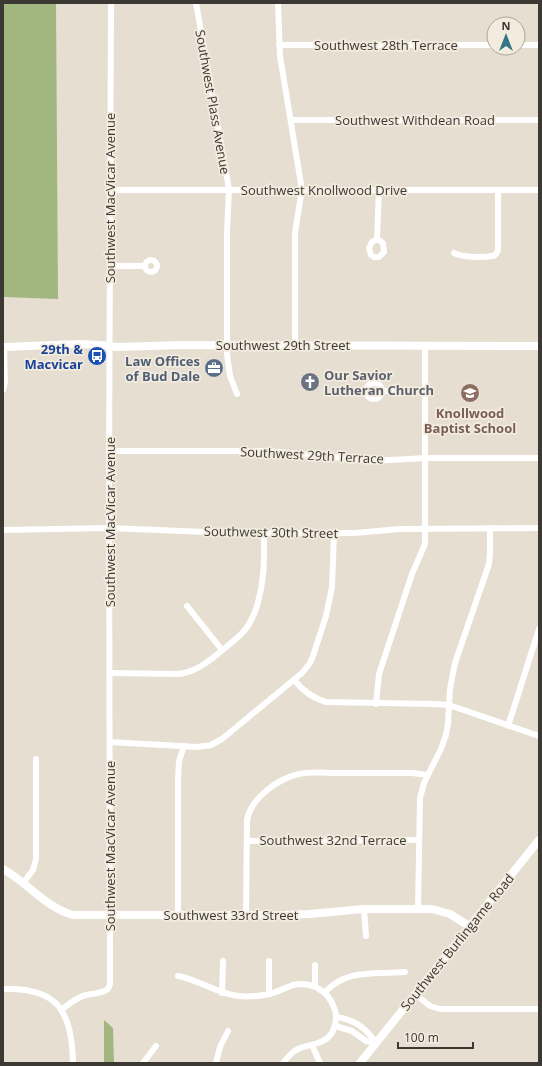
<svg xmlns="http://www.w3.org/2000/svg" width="542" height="1066" viewBox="0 0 542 1066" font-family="'Open Sans',sans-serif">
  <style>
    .green { fill: #a1b77f }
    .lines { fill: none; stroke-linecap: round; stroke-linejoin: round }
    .street { stroke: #fff; stroke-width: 6 }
    .secondary { stroke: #fff; stroke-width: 8 }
    .labels { text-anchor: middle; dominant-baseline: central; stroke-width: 3.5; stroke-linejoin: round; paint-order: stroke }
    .street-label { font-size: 13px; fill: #3c3934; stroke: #f3ebde }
    .transit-label { font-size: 13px; font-weight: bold; fill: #164399; stroke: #f3ebde; text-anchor: end }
    .service-label { font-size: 13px; font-weight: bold; fill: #4e5e75; stroke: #f3ebde; text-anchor: end }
    .worship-label { font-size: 13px; font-weight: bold; fill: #5b616d; stroke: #f3ebde; text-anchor: start }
    .education-label { font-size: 13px; font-weight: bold; fill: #785e54; stroke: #f3ebde }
  </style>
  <rect width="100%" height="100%" fill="#e5ded1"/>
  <g class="green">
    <path d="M 3,3 L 56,3 L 58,299 L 3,297 Z"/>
    <path d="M 104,1020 L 113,1028 L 114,1063 L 104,1063 Z"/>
  </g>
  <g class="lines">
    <g class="street">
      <path d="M 196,3 L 229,189 L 227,232 L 227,354 L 230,376 L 237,394"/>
      <path d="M 278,3 L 280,56 L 301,184 L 301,195 L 295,233 L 295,345"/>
      <path d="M 279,45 L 494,45"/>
      <path d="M 518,45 L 539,45"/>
      <path d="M 291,120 L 539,120"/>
      <path d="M 110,190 L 539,190"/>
      <path d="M 377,239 L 383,243 L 384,252 L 379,257 L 374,257 L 371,255 L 369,248 L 372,242 L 377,239 L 379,190"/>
      <path d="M 454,253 C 462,257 482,258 492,256 C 495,256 497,253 498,250 L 498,190"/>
      <circle cx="151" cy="266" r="6"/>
      <path d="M 110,266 L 145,266"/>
      <circle cx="374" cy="391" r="8"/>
      <path d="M 3,390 L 5,382 L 4,347"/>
      <path d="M 383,391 L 425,391"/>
      <path d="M 109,451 L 268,451 L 372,461 L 426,458 L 539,458"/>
      <path d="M 3,530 L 109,528 L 230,533 L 355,533 L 400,529 L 539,528"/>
      <path d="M 187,606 L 222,650"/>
      <path d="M 110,673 L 176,674 C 194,673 205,664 219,653 C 227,646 237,639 244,631 C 251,623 254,615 257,606 C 265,579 264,560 264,533"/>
      <path d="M 294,680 C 303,691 312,698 326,702 L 435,704 L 449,705 L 539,736"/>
      <path d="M 376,704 L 379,674 L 412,574 L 425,544 L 425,345"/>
      <path d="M 508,726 L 539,629"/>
      <path d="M 110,742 L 197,747 L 211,745 L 222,739 L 302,673 L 310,663 L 313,656 L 326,616 L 332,587 L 334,533"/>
      <path d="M 247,841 L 419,840"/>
      <path d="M 23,883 L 33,870 L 36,859 L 36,759"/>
      <path d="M 364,909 L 366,936"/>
      <path d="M 418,909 L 420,798 L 424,783 L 441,749 L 446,735 L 448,724 L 450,689 L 455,663 L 489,564 L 490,552 L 490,528"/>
      <path d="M 178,915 L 178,780 L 179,761 L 184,746"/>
      <path d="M 246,915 L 247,820 C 251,798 279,778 299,774 C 312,771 326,773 339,773 C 363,773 388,773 412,773 L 428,775"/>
      <path d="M 269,961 L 269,994"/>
      <path d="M 315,965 L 315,986"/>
      <path d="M 178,976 C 200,980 217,994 239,996 C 249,997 260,996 270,994 C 278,992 285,988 293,985 C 309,981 326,989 333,1005 C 337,1013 337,1022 333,1031 C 325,1046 309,1043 296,1050 C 291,1053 287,1058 283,1063"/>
      <path d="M 3,989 C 58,987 72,1011 73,1063"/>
      <path d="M 325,992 C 348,968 374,975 405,972"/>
      <path d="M 222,993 L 223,961"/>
      <path d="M 415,994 L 430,1006 L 440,1009 L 539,1009"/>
      <path d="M 61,1010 C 69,1004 77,997 86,995 C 95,993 101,994 108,989 L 110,984 L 109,472 L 111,3"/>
      <path d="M 336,1017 C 353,1019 367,1029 376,1043"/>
      <path d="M 335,1026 L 352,1031 L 366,1041 L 376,1043"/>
      <path d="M 312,1045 L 320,1063"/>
      <path d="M 143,1063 L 156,1046"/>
      <path d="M 216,1063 L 220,1047 L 228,1031"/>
    </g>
    <g class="secondary">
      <path d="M 3,347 L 81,344 L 100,345 L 118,347 L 181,345 L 539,346"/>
      <path d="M 3,869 C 27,882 46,908 73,915 L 281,915 L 309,914 L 364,909 L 432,909 L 450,914 L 469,926"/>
      <path d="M 360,1063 L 539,840"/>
    </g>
  </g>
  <defs>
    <symbol id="bus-disc" viewBox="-11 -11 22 22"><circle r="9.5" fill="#1a4fb4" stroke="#f3ebde"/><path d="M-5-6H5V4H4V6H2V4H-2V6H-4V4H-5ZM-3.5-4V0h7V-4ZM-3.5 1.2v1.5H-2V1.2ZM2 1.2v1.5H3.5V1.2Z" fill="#fff"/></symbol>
    <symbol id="office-disc" viewBox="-11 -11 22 22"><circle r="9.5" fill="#5c6f8a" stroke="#f3ebde"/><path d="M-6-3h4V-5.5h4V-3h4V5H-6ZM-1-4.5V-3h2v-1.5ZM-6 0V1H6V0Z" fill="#fff"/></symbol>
    <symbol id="church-disc" viewBox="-11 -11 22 22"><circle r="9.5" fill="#6b7280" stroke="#f3ebde"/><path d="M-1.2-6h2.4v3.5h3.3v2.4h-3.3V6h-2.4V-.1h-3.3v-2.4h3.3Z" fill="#fff"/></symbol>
    <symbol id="school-disc" viewBox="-11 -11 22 22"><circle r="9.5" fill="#8d6e63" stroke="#f3ebde"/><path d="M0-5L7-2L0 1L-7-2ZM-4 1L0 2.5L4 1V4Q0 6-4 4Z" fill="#fff"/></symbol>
  </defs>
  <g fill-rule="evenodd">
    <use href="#bus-disc" x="86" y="345" width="22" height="22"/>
    <use href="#office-disc" x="203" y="357" width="22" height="22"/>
    <use href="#church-disc" x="299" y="371" width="22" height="22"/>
    <use href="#school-disc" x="459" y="382" width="22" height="22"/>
  </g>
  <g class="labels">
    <g class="street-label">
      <text x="386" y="45">Southwest 28th Terrace</text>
      <text transform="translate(213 102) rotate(80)">Southwest Plass Avenue</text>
      <text x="415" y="120">Southwest Withdean Road</text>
      <text x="324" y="190">Southwest Knollwood Drive</text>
      <text transform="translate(110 198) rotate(-90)">Southwest MacVicar Avenue</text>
      <text x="283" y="345">Southwest 29th Street</text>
      <text transform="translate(312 455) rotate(3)">Southwest 29th Terrace</text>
      <text transform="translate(110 522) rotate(-90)">Southwest MacVicar Avenue</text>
      <text transform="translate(271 532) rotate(1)">Southwest 30th Street</text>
      <text x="333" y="840">Southwest 32nd Terrace</text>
      <text transform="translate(110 846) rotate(-90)">Southwest MacVicar Avenue</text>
      <text x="231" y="915">Southwest 33rd Street</text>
      <text transform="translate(457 942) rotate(-51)">Southwest Burlingame Road</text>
    </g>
    <g class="transit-label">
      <text x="83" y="349">29th &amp;<tspan x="83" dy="15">Macvicar</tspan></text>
    </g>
    <g class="service-label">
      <text x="200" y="361">Law Offices<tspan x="200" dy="15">of Bud Dale</tspan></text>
    </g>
    <g class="worship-label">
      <text x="324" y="375">Our Savior<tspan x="324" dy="15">Lutheran Church</tspan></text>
    </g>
    <g class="education-label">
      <text x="470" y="413">Knollwood<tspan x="470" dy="15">Baptist School</tspan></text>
    </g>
  </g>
  <rect width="542" height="1066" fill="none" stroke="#3c3934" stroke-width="8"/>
  <g transform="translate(506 36)"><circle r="19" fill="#f3ebde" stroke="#aaa49a"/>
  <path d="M0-3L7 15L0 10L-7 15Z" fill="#337786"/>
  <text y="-6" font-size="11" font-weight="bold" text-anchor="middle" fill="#3c3934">N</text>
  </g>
  <path d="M398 1042v6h75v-6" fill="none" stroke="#3c3934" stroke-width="2"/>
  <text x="404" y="1042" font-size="12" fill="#3c3934" stroke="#f3ebde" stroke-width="3" paint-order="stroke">100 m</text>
</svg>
